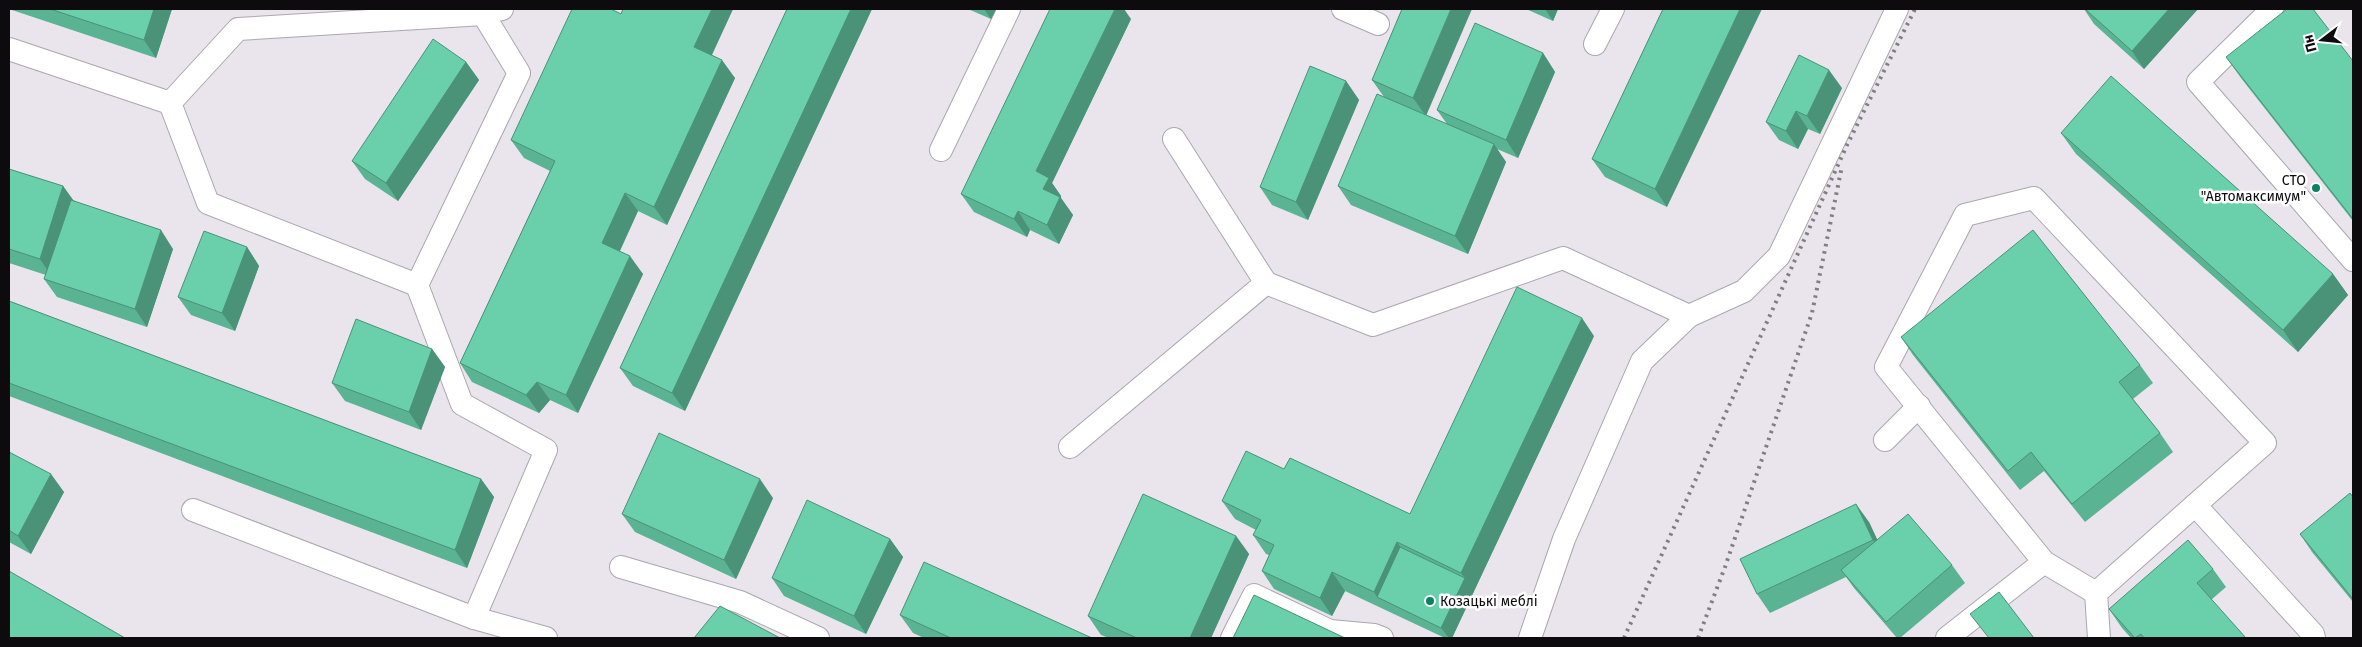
<svg xmlns="http://www.w3.org/2000/svg" width="2362" height="647" viewBox="0 0 2362 647" font-family="'Fira Sans',sans-serif">
  <style>
    .lines { fill: none; stroke-linecap: round; stroke-linejoin: round }
    .service-casing { stroke: #aca6af; stroke-width: 24 }
    .service { stroke: #fff; stroke-width: 22 }
    .rail { stroke: #817d83; stroke-width: 4; stroke-dasharray: 2.5 5; stroke-linecap: butt }
    .wall { fill: #5ab393 }
    .shaded-wall { fill: #4a9278 }
    .building { fill: #69d0ab; stroke: #4a9278 }
    .poi-dot { fill: #098261; stroke: #fff; stroke-width: 2 }
    .labels { text-anchor: middle; dominant-baseline: central; stroke-width: 5; stroke-linejoin: round; paint-order: stroke }
    .poi-label { font-size: 14px; fill: #0d0b0e; stroke: #fff; text-anchor: end }
  </style>
  <rect width="100%" height="100%" fill="#eae4ed"/>
  <g class="lines">
    <defs>
      <g id="service">
        <path d="M 1343,9 L 1378,24"/>
        <path d="M 2272,9 L 2198,82 L 2353,260"/>
        <path d="M 1595,44 L 1613,9"/>
        <path d="M 9,49 L 170,103 L 208,203 L 417,285"/>
        <path d="M 170,103 L 238,29 L 484,14 L 502,9"/>
        <path d="M 1174,139 L 1266,283"/>
        <path d="M 941,150 L 1009,9"/>
        <path d="M 2034,198 L 2265,443 L 2096,593 L 2044,562 L 1886,367 L 1965,215 Z"/>
        <path d="M 1885,440 L 1919,406"/>
        <path d="M 1070,447 L 1266,283 L 1373,325 L 1563,258 L 1689,316 L 1744,291 L 1779,256 L 1897,9"/>
        <path d="M 2195,505 L 2313,634 L 2314,638"/>
        <path d="M 193,510 L 474,618 L 546,638"/>
        <path d="M 621,567 L 740,602 L 818,638"/>
        <path d="M 2096,593 L 2099,638"/>
        <path d="M 474,618 L 546,450 L 462,404 L 417,285 L 519,73 L 480,9"/>
        <path d="M 1232,638 L 1254,595 L 1330,631 L 1374,635 L 1382,638"/>
        <path d="M 1530,638 L 1564,539 L 1642,361 L 1689,316"/>
        <path d="M 1947,638 L 2044,562"/>
      </g>
    </defs>
    <use href="#service" class="service-casing"/>
    <use href="#service" class="service"/>
    <g class="rail">
      <path d="M 1624,638 L 1847,145 L 1915,9"/>
      <path d="M 1698,638 L 1725,567 L 1812,313 L 1842,166"/>
    </g>
  </g>
  <g class="wall">
    <path d="M 9,9 L 172,9 L 156,58 Z"/>
    <path d="M 733,9 L 712,55 L 735,78 L 667,225 L 638,211 L 620,251 L 643,274 L 578,413 L 550,400 L 539,413 L 472,382 L 460,363 L 550,171 L 524,158 L 511,140 L 621,14 Z"/>
    <path d="M 787,9 L 872,9 L 685,411 L 633,386 L 620,368 Z"/>
    <path d="M 968,9 L 996,9 L 991,19 Z"/>
    <path d="M 1402,9 L 1426,115 L 1447,124 L 1437,110 L 1543,53 L 1555,72 L 1518,158 L 1497,149 L 1506,162 L 1468,254 L 1351,205 L 1338,186 L 1384,97 L 1372,80 Z"/>
    <path d="M 1526,9 L 1558,9 L 1553,21 Z"/>
    <path d="M 1663,9 L 1667,207 L 1605,177 L 1592,159 Z"/>
    <path d="M 2084,9 L 2198,9 L 2144,69 L 2094,24 Z"/>
    <path d="M 1131,19 L 1052,183 L 1061,196 L 1061,198 L 1073,215 L 1059,244 L 1030,230 L 1027,237 L 974,212 L 961,194 Z"/>
    <path d="M 2226,57 L 2353,61 L 2353,221 L 2241,78 Z"/>
    <path d="M 466,62 L 479,80 L 398,201 L 365,179 L 352,161 Z"/>
    <path d="M 1346,81 L 1359,100 L 1308,220 L 1272,205 L 1260,187 Z"/>
    <path d="M 1842,88 L 1820,134 L 1808,129 L 1798,149 L 1779,140 L 1766,122 Z"/>
    <path d="M 2061,133 L 2333,274 L 2348,295 L 2298,352 L 2076,154 Z"/>
    <path d="M 9,169 L 63,186 L 73,200 L 173,249 L 147,327 L 57,297 L 44,279 L 46,275 L 9,263 Z"/>
    <path d="M 247,247 L 259,266 L 235,331 L 191,315 L 178,297 Z"/>
    <path d="M 9,301 L 481,479 L 494,497 L 467,568 L 9,396 Z"/>
    <path d="M 1594,336 L 1452,638 L 1445,638 L 1345,591 L 1332,616 L 1274,589 L 1262,571 L 1269,555 L 1266,554 L 1253,535 L 1256,530 L 1235,519 L 1222,501 L 1284,469 L 1410,514 Z"/>
    <path d="M 1901,337 L 2140,365 L 2153,383 L 2133,399 L 2160,433 L 2173,452 L 2085,522 L 2044,471 L 2020,490 L 1913,355 Z"/>
    <path d="M 432,349 L 445,367 L 421,430 L 345,401 L 332,383 Z"/>
    <path d="M 9,452 L 64,492 L 31,554 L 9,542 Z"/>
    <path d="M 2353,497 L 2353,602 L 2312,552 L 2300,534 Z"/>
    <path d="M 773,498 L 736,579 L 635,532 L 622,514 Z"/>
    <path d="M 1869,522 L 1877,540 L 1952,565 L 1965,583 L 1900,638 L 1897,638 L 1854,588 L 1846,577 L 1770,613 L 1757,594 Z"/>
    <path d="M 1236,536 L 1249,554 L 1211,638 L 1109,638 L 1101,635 L 1088,616 Z"/>
    <path d="M 890,539 L 903,557 L 866,634 L 784,596 L 772,578 Z"/>
    <path d="M 2213,569 L 2226,587 L 2211,600 L 2246,638 L 2131,638 L 2122,628 L 2109,609 Z"/>
    <path d="M 900,615 L 1092,638 L 924,638 L 913,633 Z"/>
  </g>
  <g class="shaded-wall">
    <path d="M 154,9 L 172,9 L 156,58 L 144,40 Z"/>
    <path d="M 712,9 L 733,9 L 707,65 L 694,47 Z"/>
    <path d="M 851,9 L 872,9 L 685,411 L 672,393 Z"/>
    <path d="M 984,9 L 996,9 L 991,19 Z"/>
    <path d="M 1115,9 L 1124,9 L 1131,19 L 1052,183 L 1061,196 L 1061,198 L 1073,215 L 1059,244 L 1047,225 L 1043,189 L 1036,171 Z"/>
    <path d="M 1451,9 L 1472,9 L 1426,116 L 1413,98 Z"/>
    <path d="M 1545,9 L 1558,9 L 1553,21 Z"/>
    <path d="M 1740,9 L 1762,9 L 1667,207 L 1655,189 Z"/>
    <path d="M 2169,9 L 2198,9 L 2144,69 L 2132,51 Z"/>
    <path d="M 1543,53 L 1555,72 L 1518,158 L 1506,140 Z"/>
    <path d="M 722,60 L 735,78 L 667,225 L 654,207 Z"/>
    <path d="M 466,62 L 479,80 L 398,201 L 386,183 Z"/>
    <path d="M 1829,70 L 1842,88 L 1820,134 L 1807,116 Z"/>
    <path d="M 1346,81 L 1359,100 L 1308,220 L 1296,202 Z"/>
    <path d="M 1796,111 L 1808,129 L 1798,149 L 1786,131 Z"/>
    <path d="M 1494,144 L 1506,162 L 1468,254 L 1455,236 Z"/>
    <path d="M 63,186 L 76,204 L 52,277 L 40,259 Z"/>
    <path d="M 625,193 L 638,211 L 615,261 L 602,243 Z"/>
    <path d="M 1018,211 L 1030,230 L 1027,237 L 1014,219 Z"/>
    <path d="M 161,230 L 173,249 L 147,327 L 135,309 Z"/>
    <path d="M 247,247 L 259,266 L 235,331 L 222,313 Z"/>
    <path d="M 630,256 L 643,274 L 578,413 L 566,395 Z"/>
    <path d="M 2333,274 L 2348,295 L 2298,352 L 2283,330 Z"/>
    <path d="M 1582,318 L 1594,336 L 1452,638 L 1449,638 L 1441,628 L 1465,578 L 1461,573 Z"/>
    <path d="M 432,349 L 445,367 L 421,430 L 409,412 Z"/>
    <path d="M 537,382 L 550,400 L 539,413 L 526,395 Z"/>
    <path d="M 51,474 L 64,492 L 31,554 L 18,536 Z"/>
    <path d="M 481,479 L 494,497 L 467,568 L 455,550 Z"/>
    <path d="M 760,479 L 773,498 L 736,579 L 724,560 Z"/>
    <path d="M 1856,504 L 1869,522 L 1886,558 L 1873,540 Z"/>
    <path d="M 1236,536 L 1249,554 L 1211,638 L 1190,638 Z"/>
    <path d="M 890,539 L 903,557 L 866,634 L 854,616 Z"/>
    <path d="M 1397,542 L 1410,561 L 1377,597 L 1374,592 Z"/>
    <path d="M 1332,572 L 1345,591 L 1332,616 L 1320,598 Z"/>
  </g>
  <g class="building">
    <path d="M 50,9 L 154,9 L 144,40 Z"/>
    <path d="M 572,9 L 611,9 L 621,14 L 623,9 L 712,9 L 694,47 L 722,60 L 654,207 L 625,193 L 602,243 L 630,256 L 566,395 L 537,382 L 526,395 L 460,363 L 555,161 L 511,140 Z"/>
    <path d="M 787,9 L 851,9 L 672,393 L 620,368 Z"/>
    <path d="M 1050,9 L 1115,9 L 1036,171 L 1049,178 L 1043,189 L 1060,197 L 1047,225 L 1018,211 L 1014,219 L 961,194 Z"/>
    <path d="M 1402,9 L 1451,9 L 1413,98 L 1372,80 Z"/>
    <path d="M 1663,9 L 1740,9 L 1655,189 L 1592,159 Z"/>
    <path d="M 2085,9 L 2169,9 L 2132,51 Z"/>
    <path d="M 2287,9 L 2313,9 L 2353,61 L 2353,219 L 2226,57 Z"/>
    <path d="M 1475,23 L 1543,53 L 1506,140 L 1437,110 Z"/>
    <path d="M 433,39 L 466,62 L 386,183 L 352,161 Z"/>
    <path d="M 1799,55 L 1829,70 L 1807,116 L 1796,111 L 1786,131 L 1766,122 Z"/>
    <path d="M 1310,66 L 1346,81 L 1296,202 L 1260,187 Z"/>
    <path d="M 2111,76 L 2333,274 L 2283,330 L 2061,133 Z"/>
    <path d="M 1377,94 L 1494,144 L 1455,236 L 1338,186 Z"/>
    <path d="M 9,169 L 63,186 L 40,259 L 9,249 Z"/>
    <path d="M 71,200 L 161,230 L 135,309 L 44,279 Z"/>
    <path d="M 2033,230 L 2140,365 L 2119,382 L 2160,433 L 2072,504 L 2031,452 L 2008,471 L 1901,337 Z"/>
    <path d="M 204,231 L 247,247 L 222,313 L 178,297 Z"/>
    <path d="M 1517,287 L 1582,318 L 1461,573 L 1397,542 L 1374,592 L 1332,572 L 1320,598 L 1262,571 L 1274,545 L 1253,535 L 1261,520 L 1222,501 L 1246,451 L 1284,469 L 1290,458 L 1410,514 Z"/>
    <path d="M 9,301 L 481,479 L 455,550 L 9,383 Z"/>
    <path d="M 356,319 L 432,349 L 409,412 L 332,383 Z"/>
    <path d="M 659,433 L 760,479 L 724,560 L 622,514 Z"/>
    <path d="M 9,452 L 51,474 L 18,536 L 9,530 Z"/>
    <path d="M 2350,493 L 2353,497 L 2353,599 L 2300,534 Z"/>
    <path d="M 1143,494 L 1236,536 L 1190,638 L 1137,638 L 1088,616 Z"/>
    <path d="M 807,500 L 890,539 L 854,616 L 772,578 Z"/>
    <path d="M 1856,504 L 1873,540 L 1757,594 L 1740,559 Z"/>
    <path d="M 1908,514 L 1952,565 L 1886,622 L 1841,570 Z"/>
    <path d="M 2188,540 L 2213,569 L 2197,583 L 2246,638 L 2144,638 L 2141,634 L 2135,638 L 2109,609 Z"/>
    <path d="M 1400,547 L 1465,578 L 1441,628 L 1377,597 Z"/>
    <path d="M 924,562 L 1092,638 L 951,638 L 900,615 Z"/>
    <path d="M 9,571 L 125,638 L 9,638 Z"/>
    <path d="M 1999,592 L 2034,638 L 1989,638 L 1970,614 Z"/>
    <path d="M 1254,595 L 1345,638 L 1233,638 Z"/>
    <path d="M 720,606 L 780,638 L 694,638 Z"/>
  </g>
  <g class="poi-dot">
    <circle cx="2316" cy="188" r="5"/>
    <circle cx="1430" cy="601" r="5"/>
  </g>
  <g class="labels">
    <g class="poi-label">
      <text x="2306" y="180">СТО<tspan x="2306" dy="16">"Автомаксимум"</tspan></text>
      <text x="1440" y="601" text-anchor="start">Козацькі меблі</text>
    </g>
  </g>
  <rect width="2362" height="647" fill="none" stroke="#0d0b0e" stroke-width="20"/>
  <g transform="translate(2322 40) rotate(254)" stroke="#ffffff" stroke-width="4" paint-order="stroke">
  <path d="M0-4L9 19L0 12L-9 19Z" fill="#0d0b0e"/>
  <text y="-8" font-size="14" font-weight="bold" text-anchor="middle" fill="#0d0b0e">Пн</text>
  </g>
</svg>
